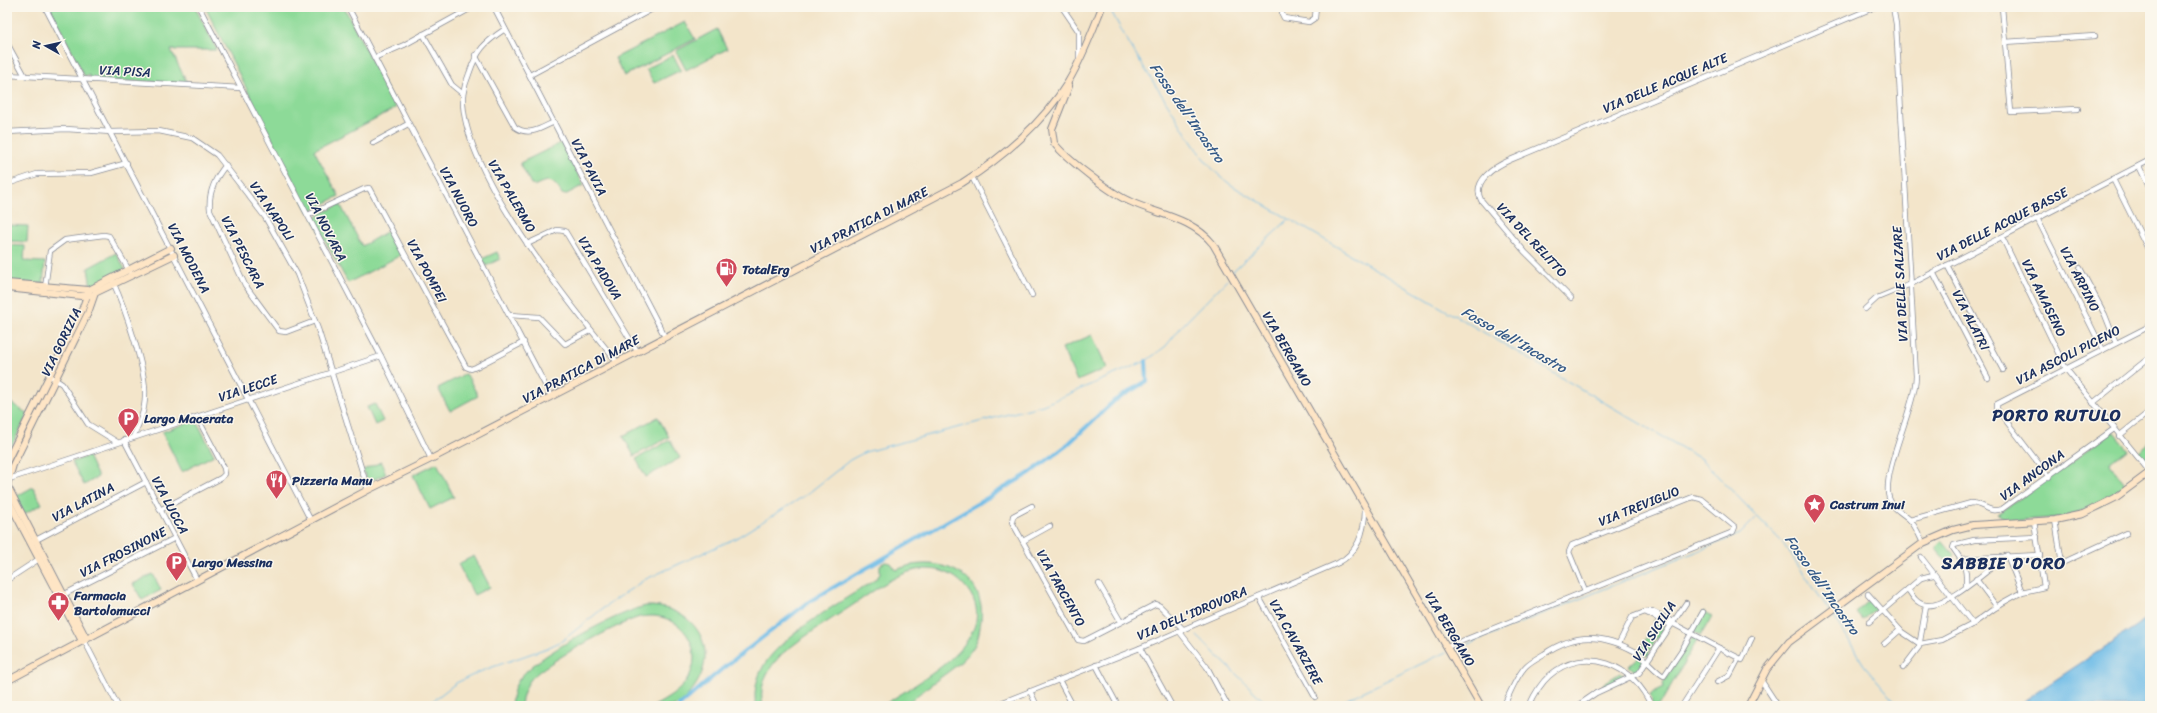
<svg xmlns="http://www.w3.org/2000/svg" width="2157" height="713" viewBox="0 0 2157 713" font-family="Sriracha,sans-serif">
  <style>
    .green { fill: #8dda98; stroke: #54847b }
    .water { fill: #6dbbe7; stroke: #4475a2 }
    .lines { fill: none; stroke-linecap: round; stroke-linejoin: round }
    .stream { stroke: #6dbbe7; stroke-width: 1 }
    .canal { stroke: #6dbbe7; stroke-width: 4 }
    .street-casing { stroke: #878a94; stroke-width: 6 }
    .secondary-casing { stroke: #878a94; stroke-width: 8 }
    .street { stroke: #fff; stroke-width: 4.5 }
    .secondary { stroke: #fee5c5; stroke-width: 6 }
    .labels { text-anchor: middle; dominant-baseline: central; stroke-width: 3; stroke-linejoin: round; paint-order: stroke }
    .street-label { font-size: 13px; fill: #1b2f5e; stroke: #fbf7ec }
    .poi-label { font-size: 13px; font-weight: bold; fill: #1b2f5e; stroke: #fbf7ec; text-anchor: start }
    .water-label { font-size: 14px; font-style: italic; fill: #345987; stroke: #fbf7ec }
    .district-label { font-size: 17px; font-weight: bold; letter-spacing: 1px; fill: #1b2f5e; stroke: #fbf7ec }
  </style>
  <rect width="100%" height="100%" fill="#fbf7ec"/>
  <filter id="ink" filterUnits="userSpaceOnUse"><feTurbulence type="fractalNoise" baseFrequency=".025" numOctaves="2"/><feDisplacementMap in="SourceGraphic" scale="8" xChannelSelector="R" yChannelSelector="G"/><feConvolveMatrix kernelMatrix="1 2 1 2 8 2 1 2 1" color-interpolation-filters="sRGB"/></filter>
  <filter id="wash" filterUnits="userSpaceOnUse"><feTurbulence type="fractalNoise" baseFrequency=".012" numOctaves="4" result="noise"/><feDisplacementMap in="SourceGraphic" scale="16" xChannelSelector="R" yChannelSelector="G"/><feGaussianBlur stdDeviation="0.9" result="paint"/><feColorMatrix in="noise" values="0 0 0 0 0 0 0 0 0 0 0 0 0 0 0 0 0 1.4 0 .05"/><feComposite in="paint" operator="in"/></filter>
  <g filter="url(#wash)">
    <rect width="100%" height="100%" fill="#f3e5ca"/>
    <g class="green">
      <path d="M 49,7 L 195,7 L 217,50 L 171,50 L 187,83 L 91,80 L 89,75 L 85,77 Z"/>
      <path d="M 205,7 L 344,7 L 396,108 L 314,150 L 339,196 L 309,212 Z"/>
      <path d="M 685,22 L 695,39 L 624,76 L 615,58 Z"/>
      <path d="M 717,29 L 727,49 L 686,70 L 676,51 Z"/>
      <path d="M 673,55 L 681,70 L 654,83 L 646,69 Z"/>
      <path d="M 561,143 L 584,185 L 565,195 L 562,194 C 554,180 549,178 534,186 L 531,184 L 520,163 Z"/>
      <path d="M 340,204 L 362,246 L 388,231 L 401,255 L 348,283 L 313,218 Z"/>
      <path d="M 7,225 L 28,226 L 27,242 L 7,241 Z"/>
      <path d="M 7,245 L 25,246 L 24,261 L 45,262 L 43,284 L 7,281 Z"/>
      <path d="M 497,252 L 500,259 L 486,266 L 482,259 Z"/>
      <path d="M 116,253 L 125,269 L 91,288 L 88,268 Z"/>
      <path d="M 1092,335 L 1107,368 L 1077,381 L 1062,348 Z"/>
      <path d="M 465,374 L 467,375 L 478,396 L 450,411 L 438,388 Z"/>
      <path d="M 7,394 L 11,403 L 28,414 L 7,455 Z"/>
      <path d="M 375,404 L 383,421 L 375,425 L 367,407 Z"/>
      <path d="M 658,417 L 669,437 L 634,456 L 623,436 Z"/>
      <path d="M 196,420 L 214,455 L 182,472 L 162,432 Z"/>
      <path d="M 2113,432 L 2128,450 L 2110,464 L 2126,486 L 2097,507 L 2066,517 L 2008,521 L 1998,514 Z"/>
      <path d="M 670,440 L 680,458 L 646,477 L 636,459 Z"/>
      <path d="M 2150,442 L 2150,463 L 2148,463 L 2138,452 Z"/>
      <path d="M 88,456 L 98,477 L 84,485 L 72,462 Z"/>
      <path d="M 381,462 L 386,474 L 368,482 L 363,470 Z"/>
      <path d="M 437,463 L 454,497 L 430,509 L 413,475 Z"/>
      <path d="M 33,487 L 42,504 L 24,514 L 15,497 Z"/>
      <path d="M 1942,541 L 1955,556 L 1948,563 L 1935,548 Z"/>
      <path d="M 474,556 L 490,587 L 474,595 L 458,564 Z"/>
      <path d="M 885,562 L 891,563 L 896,570 C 938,552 991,575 980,626 C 979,634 977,643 972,649 C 963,663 946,673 933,683 C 923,690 911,702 900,706 C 895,707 887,706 882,706 C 916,683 1012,636 963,584 C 950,571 934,567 916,570 C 892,575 870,594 850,607 C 827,622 804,636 783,653 C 768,668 758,685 763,706 L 756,706 C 753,692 757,677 764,665 C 784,633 843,601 875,580 L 880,574 L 880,565 Z"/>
      <path d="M 153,574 L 161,590 L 142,600 L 133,584 Z"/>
      <path d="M 1870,600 L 1877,608 L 1863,620 L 1856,612 Z"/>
      <path d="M 646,606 C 693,605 723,648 693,689 C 689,694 683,703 676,705 C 670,708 660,706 654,706 C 667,699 679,692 687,680 C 705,653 686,619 655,616 C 648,616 641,616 634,619 C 614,626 545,663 532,678 C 525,686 522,696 521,706 L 511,706 C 512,696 514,685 521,677 C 538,655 618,612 646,606 Z"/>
      <path d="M 1704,611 L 1712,616 L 1701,635 L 1693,631 Z"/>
      <path d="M 1654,620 L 1663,625 L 1659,638 L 1656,638 L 1648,654 L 1650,655 L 1647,656 L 1639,652 L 1654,624 Z"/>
      <path d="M 1693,636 L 1698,639 L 1659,706 L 1654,706 L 1650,694 L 1664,687 L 1663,683 Z"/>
      <path d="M 1639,657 L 1644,661 L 1636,672 L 1629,666 Z"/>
      <path d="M 1620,673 L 1626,677 L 1604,687 L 1603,684 Z"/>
    </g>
    <path class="water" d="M 2150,617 L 2150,706 L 2016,706 Z"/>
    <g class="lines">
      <g class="stream">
        <path d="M 1109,7 C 1127,42 1148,74 1169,106 C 1188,136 1205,169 1236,188 L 1701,459 L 1782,542 L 1829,610"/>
        <path d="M 1233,271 L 1288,220"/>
        <path d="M 1832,614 L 1864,665 L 1899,706"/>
        <path d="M 1197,636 L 1269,706"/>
        <path d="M 1453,650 L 1740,534 L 1757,517"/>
        <path d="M 426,706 L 456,683 L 484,670 L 547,648 L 562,641 L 602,609 L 644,580 L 736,538 L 806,495 L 850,460 L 865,452 L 1043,405 L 1146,361 L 1166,346 L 1182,326 L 1227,280"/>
        <path d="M 1333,706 L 1446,652"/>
      </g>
      <path class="canal" d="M 679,706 L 722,669 L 810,601 L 1030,473 L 1066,446 L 1114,401 L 1147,381 L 1146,361"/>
    </g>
  </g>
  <g filter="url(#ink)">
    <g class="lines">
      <defs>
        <g id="street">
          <path d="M 45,7 L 311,521"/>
          <path d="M 199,7 L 381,356 L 431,459"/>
          <path d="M 348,7 L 551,396"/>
          <path d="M 494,7 L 665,337"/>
          <path d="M 1062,7 L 1079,32 L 1079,62"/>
          <path d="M 1283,7 L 1282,14 L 1284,18 L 1309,22 L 1315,18 L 1316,7"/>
          <path d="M 1893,7 L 1896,24 L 1916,376 C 1915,408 1881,473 1889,498 C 1893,509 1901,512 1909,519 C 1916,526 1919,535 1923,543"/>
          <path d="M 2002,7 L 2011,112 L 2078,109"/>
          <path d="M 505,29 C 484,43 477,50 469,74 C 466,81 464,88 463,95 C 459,168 571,306 617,362"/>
          <path d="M 423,34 L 452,85 L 463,94"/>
          <path d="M 2005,42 L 2095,36"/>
          <path d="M 7,43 L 25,76"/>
          <path d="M 475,55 L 515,127 C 529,137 541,128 554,122"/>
          <path d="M 374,58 L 404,45 L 473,7"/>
          <path d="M 7,75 L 241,88"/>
          <path d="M 530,75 L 656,7"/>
          <path d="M 7,132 L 66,129 L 111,132 L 159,131 L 192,138 L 217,155 L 265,217 L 297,274 L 318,329 L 368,490"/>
          <path d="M 373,143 L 408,124"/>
          <path d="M 226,165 C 215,178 208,192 210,210 L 245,285 L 279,331 L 286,332 L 315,321"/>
          <path d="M 2139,166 L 2150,189"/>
          <path d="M 972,177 L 1032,295"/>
          <path d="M 2113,179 L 2150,253"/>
          <path d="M 7,184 L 37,174 L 91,173 L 127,163"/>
          <path d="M 7,195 L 8,184"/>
          <path d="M 308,215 L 364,189 L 369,188 L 466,367 L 471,369 L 476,367 L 524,342"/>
          <path d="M 2037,218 L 2103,350"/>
          <path d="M 2002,237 L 2066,369 L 2150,472"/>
          <path d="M 527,244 L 557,230 L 565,231 L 637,351"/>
          <path d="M 1947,265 L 2003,370"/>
          <path d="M 2080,268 L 2105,315 L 2116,343"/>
          <path d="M 1933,272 L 1988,378"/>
          <path d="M 113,282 C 124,306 147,371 145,396 C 145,411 139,424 133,437"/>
          <path d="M 45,288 L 50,251 L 65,240 L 104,235 L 109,236 L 130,272"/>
          <path d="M 1571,298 L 1525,252 L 1481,200 C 1471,181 1496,166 1510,160 L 1875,7"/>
          <path d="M 1865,309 L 1877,298 L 1911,284 L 2150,160"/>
          <path d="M 510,315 L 539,317 L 565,344 L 591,330"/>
          <path d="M 53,378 L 62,384 L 88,424 L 117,442"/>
          <path d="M 2093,403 L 2150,357"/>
          <path d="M 2119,436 L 2150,411"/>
          <path d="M 124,440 L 197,580"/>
          <path d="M 2049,477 L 1997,409 L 1997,404 L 2150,326"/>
          <path d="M 9,479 L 381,356"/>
          <path d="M 1032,506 L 1013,516 L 1012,522 L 1078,640 L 1084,641 L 1156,604 L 1160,606 L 1183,629"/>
          <path d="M 160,510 L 221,478 L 225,474 L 224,468 L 197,417"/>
          <path d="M 1910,520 L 1971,503 C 1983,503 1989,514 2002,509 L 2114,429"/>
          <path d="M 2055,520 L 2062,563 L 2127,533"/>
          <path d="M 34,541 L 146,482"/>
          <path d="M 1023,541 L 1050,526"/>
          <path d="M 1921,557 L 1973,624"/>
          <path d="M 1961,559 L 2040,555"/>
          <path d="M 1976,579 L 1997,607"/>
          <path d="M 7,580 L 39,559"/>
          <path d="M 1099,584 L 1121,622"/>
          <path d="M 1966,586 C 1967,566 1964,564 1953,548 L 1954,545 L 1974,540 L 2037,537"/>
          <path d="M 1908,589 C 1912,596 1917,604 1926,605 C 1946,609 1990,568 2007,555 L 2022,592"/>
          <path d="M 1868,594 L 1902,632 L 1920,644 L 1942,640 L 1973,624 L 2002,603 L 2022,592 L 2044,587 L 2034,521"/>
          <path d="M 61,596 L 175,538"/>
          <path d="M 1259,597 L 1315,697"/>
          <path d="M 1869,622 L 1921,578 L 1933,575"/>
          <path d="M 1672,623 L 1719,648 L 1682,706"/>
          <path d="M 1671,625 L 1645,612 L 1652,611 L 1673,622"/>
          <path d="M 1179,631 L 1207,667 L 1228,706"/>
          <path d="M 84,640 L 118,706"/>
          <path d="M 1619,643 L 1632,617 L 1645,612"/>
          <path d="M 1884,644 L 1900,630"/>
          <path d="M 1447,647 L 1733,532 L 1735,527 L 1701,499 L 1693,497 L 1572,545 L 1569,552 L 1585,591"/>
          <path d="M 1140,648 L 1172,706"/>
          <path d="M 1719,648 L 1739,658"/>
          <path d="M 1096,665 L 1118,706"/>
          <path d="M 1903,668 L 1919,647 L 1926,606"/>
          <path d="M 1059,680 L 1073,706"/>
          <path d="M 1761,680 L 1778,706"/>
          <path d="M 1717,682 L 1730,675 L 1739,658 L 1742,660 C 1746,653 1748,645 1752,638"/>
          <path d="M 1030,691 L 1037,706"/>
          <path d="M 1505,703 C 1511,691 1517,675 1526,666 C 1531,661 1539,657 1544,654 C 1576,632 1603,634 1636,652 C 1644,657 1659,675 1664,676 L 1683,648 L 1703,612"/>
          <path d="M 993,706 L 1140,648 L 1338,563 C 1359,552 1365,531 1365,508"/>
          <path d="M 1529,706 C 1534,695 1540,684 1549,676 C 1585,644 1635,665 1651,706"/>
          <path d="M 1577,706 L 1596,693 L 1639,673 L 1686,603"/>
        </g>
        <g id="secondary">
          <path d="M 1069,86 L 1052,129 L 1054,143 C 1065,158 1112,194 1129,201 C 1158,215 1191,217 1213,244 L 1481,706"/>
          <path d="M 7,283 L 89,290"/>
          <path d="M 7,288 L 81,296 L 91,295"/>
          <path d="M 7,461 L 82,310 L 89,290 L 171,248"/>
          <path d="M 7,485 L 13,465 L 88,313 L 95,293 L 174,255"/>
          <path d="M 7,485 L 86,638"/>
          <path d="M 7,498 L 82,641"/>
          <path d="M 7,681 L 368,490 L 431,459 L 962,183 C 1002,158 1043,123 1068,82 C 1082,59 1092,32 1102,7"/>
          <path d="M 1748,706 L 1767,669 L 1789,642 L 1923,543 L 1953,530 L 1973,525 L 2055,520 L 2083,514 L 2115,498 L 2150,472"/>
        </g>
      </defs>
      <use href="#street" class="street-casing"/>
      <use href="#secondary" class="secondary-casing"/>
      <use href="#street" class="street"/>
      <use href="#secondary" class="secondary"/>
    </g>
  </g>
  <defs>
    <symbol id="fuel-pin" viewBox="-11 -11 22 30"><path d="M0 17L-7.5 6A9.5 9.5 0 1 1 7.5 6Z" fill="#d1495b" stroke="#fbf7ec"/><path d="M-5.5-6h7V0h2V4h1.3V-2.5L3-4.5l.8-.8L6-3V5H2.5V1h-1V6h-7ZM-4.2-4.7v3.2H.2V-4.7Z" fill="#fff"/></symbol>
    <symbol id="parking-pin" viewBox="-11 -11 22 30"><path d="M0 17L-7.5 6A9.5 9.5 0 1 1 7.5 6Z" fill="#d1495b" stroke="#fbf7ec"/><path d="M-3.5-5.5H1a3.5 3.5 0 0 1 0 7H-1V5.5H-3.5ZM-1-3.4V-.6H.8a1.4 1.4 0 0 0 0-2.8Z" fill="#fff"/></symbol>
    <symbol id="restaurant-pin" viewBox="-11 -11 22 30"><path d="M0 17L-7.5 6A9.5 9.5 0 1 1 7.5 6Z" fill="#d1495b" stroke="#fbf7ec"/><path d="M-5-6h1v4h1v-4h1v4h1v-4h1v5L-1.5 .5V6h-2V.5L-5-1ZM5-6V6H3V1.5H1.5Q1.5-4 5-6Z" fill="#fff"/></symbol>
    <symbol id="sight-pin" viewBox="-11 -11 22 30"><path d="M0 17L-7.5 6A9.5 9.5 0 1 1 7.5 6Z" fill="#d1495b" stroke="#fbf7ec"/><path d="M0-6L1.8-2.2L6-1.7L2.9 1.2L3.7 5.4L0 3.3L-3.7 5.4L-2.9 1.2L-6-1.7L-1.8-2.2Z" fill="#fff"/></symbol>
    <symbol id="pharmacy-pin" viewBox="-11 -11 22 30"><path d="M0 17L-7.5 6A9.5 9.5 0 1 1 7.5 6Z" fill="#d1495b" stroke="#fbf7ec"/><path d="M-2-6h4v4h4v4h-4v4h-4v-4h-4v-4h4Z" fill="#fff"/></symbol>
  </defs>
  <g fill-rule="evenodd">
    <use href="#fuel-pin" x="714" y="256" width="25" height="34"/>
    <use href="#parking-pin" x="116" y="406" width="25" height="34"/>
    <use href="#restaurant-pin" x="264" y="468" width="25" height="34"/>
    <use href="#sight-pin" x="1802" y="492" width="25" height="34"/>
    <use href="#parking-pin" x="164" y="550" width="25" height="34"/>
    <use href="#pharmacy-pin" x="46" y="590" width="25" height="34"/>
  </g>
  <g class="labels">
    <g class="street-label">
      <text transform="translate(125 71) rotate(3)">VIA PISA</text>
      <text transform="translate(1665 83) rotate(-23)">VIA DELLE ACQUE ALTE</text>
      <text transform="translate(589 167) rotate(63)">VIA PAVIA</text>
      <text transform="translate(512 196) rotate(60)">VIA PALERMO</text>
      <text transform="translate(459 197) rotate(62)">VIA NUORO</text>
      <text transform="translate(272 211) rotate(56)">VIA NAPOLI</text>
      <text transform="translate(869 220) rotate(-27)">VIA PRATICA DI MARE</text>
      <text transform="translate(2002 224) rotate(-27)">VIA DELLE ACQUE BASSE</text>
      <text transform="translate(326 227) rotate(63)">VIA NOVARA</text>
      <text transform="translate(1532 240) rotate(47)">VIA DEL RELITTO</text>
      <text transform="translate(243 252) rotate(63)">VIA PESCARA</text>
      <text transform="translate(189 258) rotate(63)">VIA MODENA</text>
      <text transform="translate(600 268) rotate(59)">VIA PADOVA</text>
      <text transform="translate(427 271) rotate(62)">VIA POMPEI</text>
      <text transform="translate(2080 279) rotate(63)">VIA ARPINO</text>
      <text transform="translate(1900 284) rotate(-93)">VIA DELLE SALZARE</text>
      <text transform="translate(2044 298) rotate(64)">VIA AMASENO</text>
      <text transform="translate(1971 320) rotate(63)">VIA ALATRI</text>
      <text transform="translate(61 342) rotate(-64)">VIA GORIZIA</text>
      <text transform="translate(1287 349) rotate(60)">VIA BERGAMO</text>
      <text transform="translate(2068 355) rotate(-27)">VIA ASCOLI PICENO</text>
      <text transform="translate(581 369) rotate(-28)">VIA PRATICA DI MARE</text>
      <text transform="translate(248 388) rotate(-18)">VIA LECCE</text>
      <text transform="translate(2032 475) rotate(-36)">VIA ANCONA</text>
      <text transform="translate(83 502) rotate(-28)">VIA LATINA</text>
      <text transform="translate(170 505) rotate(62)">VIA LUCCA</text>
      <text transform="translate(1639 506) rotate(-22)">VIA TREVIGLIO</text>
      <text transform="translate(123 552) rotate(-27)">VIA FROSINONE</text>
      <text transform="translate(1061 588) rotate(61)">VIA TARCENTO</text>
      <text transform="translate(1192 613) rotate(-23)">VIA DELL'IDROVORA</text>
      <text transform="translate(1450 629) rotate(59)">VIA BERGAMO</text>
      <text transform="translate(1654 631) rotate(-57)">VIA SICILIA</text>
      <text transform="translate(1296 642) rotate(61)">VIA CAVARZERE</text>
    </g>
    <g class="poi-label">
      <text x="742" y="269">TotalErg</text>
      <text x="144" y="418">Largo Macerata</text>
      <text x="292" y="480">Pizzeria Manu</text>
      <text x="1830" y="504">Castrum Inui</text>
      <text x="192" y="562">Largo Messina</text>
      <text x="74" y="595">Farmacia<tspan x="74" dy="15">Bartolomucci</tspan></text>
    </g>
    <g class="water-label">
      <text transform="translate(1187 113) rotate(55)">Fosso dell'Incastro</text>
      <text transform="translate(1514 340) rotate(30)">Fosso dell'Incastro</text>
      <text transform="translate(1822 585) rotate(55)">Fosso dell'Incastro</text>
    </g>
    <g class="district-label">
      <text x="2057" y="415">PORTO RUTULO</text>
      <text x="2004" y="563">SABBIE D'ORO</text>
    </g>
  </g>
  <rect width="2157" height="713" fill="none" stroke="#fbf7ec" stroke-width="24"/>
  <g transform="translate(46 46) rotate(278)" stroke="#fbf7ec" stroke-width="3" paint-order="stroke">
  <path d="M0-3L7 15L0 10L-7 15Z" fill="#1b2f5e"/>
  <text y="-6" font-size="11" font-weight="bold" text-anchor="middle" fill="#1b2f5e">N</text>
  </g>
</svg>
